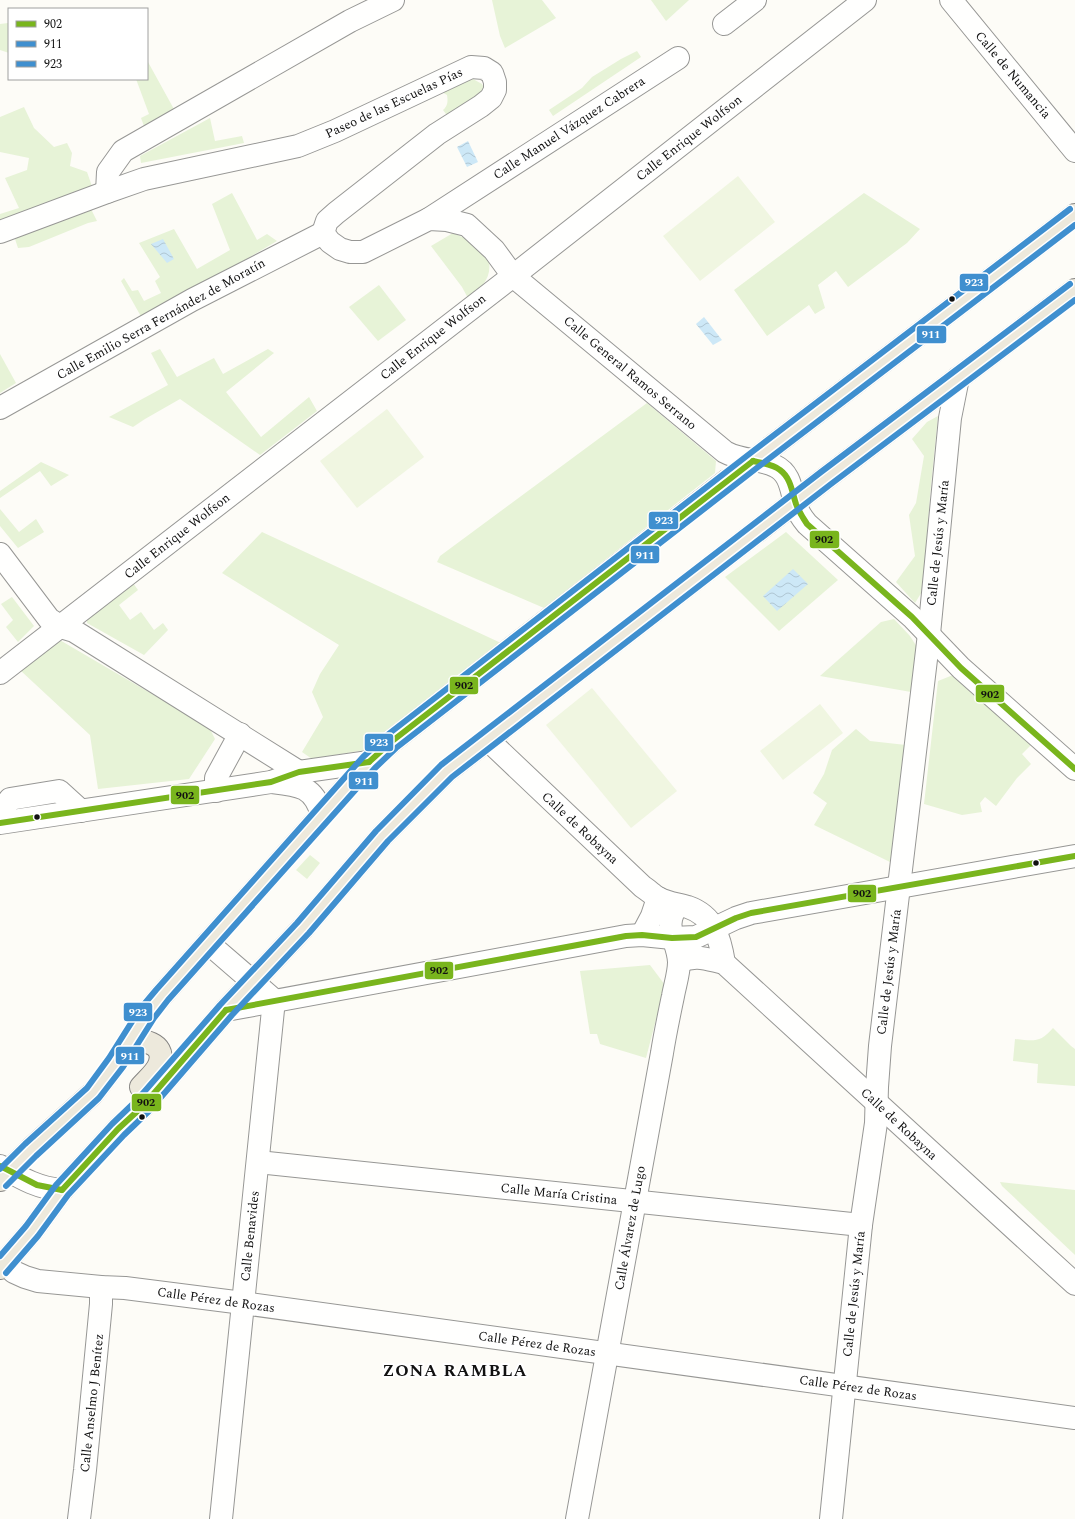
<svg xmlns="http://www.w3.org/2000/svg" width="1075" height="1519" viewBox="0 0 1075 1519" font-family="Spectral,serif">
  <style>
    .park { fill: #e7f3d7 }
    .pitch { fill: #f0f6e1 }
    .water { fill: url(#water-waves) }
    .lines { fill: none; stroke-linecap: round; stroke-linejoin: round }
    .minor-casing { stroke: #979795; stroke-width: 24 }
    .major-casing { stroke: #858482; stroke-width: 24 }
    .minor { stroke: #fffffe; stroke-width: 22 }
    .major { stroke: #ede9dc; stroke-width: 22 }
    .bus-1-casing { stroke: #fff; stroke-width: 9 }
    .bus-2-casing { stroke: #fff; stroke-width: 9 }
    .bus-3-casing { stroke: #fff; stroke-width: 9 }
    .bus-1 { stroke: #79b51d; stroke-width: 6 }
    .bus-2 { stroke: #3f8fcf; stroke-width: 6 }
    .bus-3 { stroke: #3f8fcf; stroke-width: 6 }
    .bus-dot { fill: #111; stroke: #fff; stroke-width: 1.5 }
    .labels { text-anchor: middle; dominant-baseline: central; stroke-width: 4; stroke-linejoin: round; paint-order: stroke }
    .street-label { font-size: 13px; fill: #111; stroke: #fff }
    .district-label { font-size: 17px; font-weight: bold; letter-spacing: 1px; fill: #111; stroke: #fff }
    .line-badge { stroke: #fff; stroke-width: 1.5 }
    .badge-label { font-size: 11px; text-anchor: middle; font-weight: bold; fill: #fff }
    .pale-badge-label { font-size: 11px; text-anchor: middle; font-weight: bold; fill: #111 }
  </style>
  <defs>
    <pattern id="water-waves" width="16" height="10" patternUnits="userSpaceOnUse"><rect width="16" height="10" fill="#cde8f7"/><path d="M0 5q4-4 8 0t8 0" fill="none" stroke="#afc6d3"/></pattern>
  </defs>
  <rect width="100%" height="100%" fill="#fdfcf7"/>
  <g class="park">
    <path d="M 492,0 L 542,0 L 556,18 L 505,48 L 500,36 Z"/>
    <path d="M 651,0 L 689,0 L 666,21 Z"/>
    <path d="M 8,23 L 9,27 L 9,53 L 0,50 L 0,24 Z"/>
    <path d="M 637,51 L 641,57 L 553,116 L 549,110 L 582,88 L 592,77 L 621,59 Z"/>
    <path d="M 148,62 L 175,111 L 144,126 L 141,118 L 149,114 L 136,79 L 147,79 Z"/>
    <path d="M 473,79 L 482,84 L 485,90 L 451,116 L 446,114 L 443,110 C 448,106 448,101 447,95 L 440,91 L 459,82 Z"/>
    <path d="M 24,107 L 34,128 L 54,147 L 67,143 L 72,153 L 70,166 L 87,172 L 94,192 L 0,223 L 0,214 L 19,208 L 5,178 L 27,170 L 29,158 L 0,152 L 0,117 Z"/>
    <path d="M 210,118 L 215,141 L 242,136 L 244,143 L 141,163 L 140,156 Z"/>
    <path d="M 232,193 L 257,240 L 267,234 L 277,241 L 143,320 L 121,281 L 124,278 L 132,291 L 138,290 L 144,301 L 161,293 L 155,281 L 160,277 L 139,243 L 174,229 L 197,269 L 230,250 L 212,204 Z"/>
    <path d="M 864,193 L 920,229 L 907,243 L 848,287 L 836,271 L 818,285 L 825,308 L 815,314 L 809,305 L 767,336 L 734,290 Z"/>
    <path d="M 90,207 L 97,221 L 88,223 L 29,247 L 18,248 L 14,236 Z"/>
    <path d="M 453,233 C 462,237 476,242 483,250 C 498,269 484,287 469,300 L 462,287 L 431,246 Z"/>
    <path d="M 379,285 L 406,320 L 378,341 L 349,307 Z"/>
    <path d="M 160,349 L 177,377 L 214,358 L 223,374 L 268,349 L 274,353 L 226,392 L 261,437 L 309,397 L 317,411 L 260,455 L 180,399 L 145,419 L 133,427 L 109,417 L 168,385 L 151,353 Z"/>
    <path d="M 0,354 L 16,383 L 0,393 Z"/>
    <path d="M 647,403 L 716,461 L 715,473 L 544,608 L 437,562 L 440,556 Z"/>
    <path d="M 938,416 L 930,496 L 923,590 L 915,603 L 896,582 L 915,556 L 909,515 L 916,503 L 924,456 L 912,439 L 927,422 Z"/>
    <path d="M 41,462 L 69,475 L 51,486 L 40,471 L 0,498 L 0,491 Z"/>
    <path d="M 0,509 L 19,532 L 36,519 L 44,532 L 18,548 L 0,526 Z"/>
    <path d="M 262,532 L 501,643 L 365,750 L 312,759 L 302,752 L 323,717 L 312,692 L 320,674 L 339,645 L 222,573 Z"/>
    <path d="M 786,532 L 838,580 L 779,631 L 725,577 Z"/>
    <path d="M 133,583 L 138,590 L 119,605 L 130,620 L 141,612 L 154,630 L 163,623 L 168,630 L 144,655 L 87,623 L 87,617 Z"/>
    <path d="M 12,597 L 34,626 L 18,642 L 6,627 L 13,620 L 1,604 Z"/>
    <path d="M 894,619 L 910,636 L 917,647 L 911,692 L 820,676 L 881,622 Z"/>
    <path d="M 58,639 L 205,725 L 211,731 L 215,739 L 189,779 L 98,789 L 90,735 L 20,670 Z"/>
    <path d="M 953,675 L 1032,744 L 1022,754 L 1031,764 L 1017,778 L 996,806 L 985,797 L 980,803 L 982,812 L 962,815 L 924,804 L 938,681 Z"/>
    <path d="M 856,729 L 870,741 L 906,745 L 894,850 L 890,862 L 814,825 L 827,803 L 813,793 L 824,774 L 832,750 Z"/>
    <path d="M 310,855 L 320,863 L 307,879 L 296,870 Z"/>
    <path d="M 650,965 L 665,985 L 646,1058 L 600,1044 L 597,1034 L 590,1034 L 580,971 Z"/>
    <path d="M 1053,1028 L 1071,1046 L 1075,1049 L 1075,1086 L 1037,1083 L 1038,1064 L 1013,1061 L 1015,1039 C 1034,1041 1040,1043 1053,1028 Z"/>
    <path d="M 1000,1182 L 1075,1190 L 1075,1255 L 1002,1186 Z"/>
  </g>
  <g class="pitch">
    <path d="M 738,176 L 775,222 L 700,281 L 663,236 Z"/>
    <path d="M 387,409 L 424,457 L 357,508 L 320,461 Z"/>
    <path d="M 592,688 L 677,791 L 631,828 L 546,725 Z"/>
    <path d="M 820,704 L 843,733 L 783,780 L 760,751 Z"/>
  </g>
  <g class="water">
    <path d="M 468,141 L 478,162 L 467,167 L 457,147 Z"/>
    <path d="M 163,239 L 174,259 L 167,263 L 151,244 Z"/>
    <path d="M 704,317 L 722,340 L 713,345 L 696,324 Z"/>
    <path d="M 793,569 L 808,584 L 777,611 L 763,596 Z"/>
  </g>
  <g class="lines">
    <defs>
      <g id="minor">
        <path d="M 951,0 L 1075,151"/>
        <path d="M 724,24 L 755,0"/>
        <path d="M 107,192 L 108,172 L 123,151 L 350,21 L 393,0"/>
        <path d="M 429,219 L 678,58"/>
        <path d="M 0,232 L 107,192 L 144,179 L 298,146 L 335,131 L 471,67 L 484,68 L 492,73 L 495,82 L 495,90 L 491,98 L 481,106 L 437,134 L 336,213 L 327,221 L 323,233"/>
        <path d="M 323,233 L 330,242 L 340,249 L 350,252 L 363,252 L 429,219 L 447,220 L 467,225 L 494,250 L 513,276 L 725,452 C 743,462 759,458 775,466 C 790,473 791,489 795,503 C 797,511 802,518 807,524 L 912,617 L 961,668 L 1075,769"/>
        <path d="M 0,408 L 192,300 L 323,233"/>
        <path d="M 0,554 L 49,619 L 61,627 L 74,631 L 299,772"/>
        <path d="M 0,673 L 513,276 L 865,0"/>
        <path d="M 488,740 L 643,887 C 648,890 653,895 658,898 C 667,903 678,904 688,907 C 714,916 720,938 724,963"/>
        <path d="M 272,782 C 299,785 314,786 322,815"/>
        <path d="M 216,791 L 216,778 L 240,734"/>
        <path d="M 0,814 L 10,799 L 59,791 L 81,811"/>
        <path d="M 0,823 L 271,782 L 299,772 L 369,762"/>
        <path d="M 642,935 L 652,916 L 658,898"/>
        <path d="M 208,943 L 274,1000 L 221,1519"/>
        <path d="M 679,962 C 696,954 706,959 724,963 L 1075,1284"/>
        <path d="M 226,1010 L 626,936 L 642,935 L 672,938 L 696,937 L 736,918 L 751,913 L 1075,856"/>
        <path d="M 258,1162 L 861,1225"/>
        <path d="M 0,1166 C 21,1178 37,1188 62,1190"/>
        <path d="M 4,1263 L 14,1272 L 25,1277 L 38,1281 L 101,1287 L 125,1288 L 243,1303 L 1075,1418"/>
        <path d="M 79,1519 L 85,1470 L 101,1304 L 101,1287"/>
        <path d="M 577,1519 L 662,1053 C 665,1034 669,1015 673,996 C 675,985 679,973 679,962 C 678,939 661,927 678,905"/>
        <path d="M 831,1519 L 861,1225 L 876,1123 L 877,1087 L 880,1046 L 929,634 L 950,418 L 958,378"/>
      </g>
      <g id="major">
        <path d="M 753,461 L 1075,215"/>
        <path d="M 129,1041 C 142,1039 165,1043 160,1062 C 158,1071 148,1079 141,1087"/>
        <path d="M 0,1180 L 30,1150 L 93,1093 L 116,1063 L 147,1013 L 162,995 L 369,762 L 391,742 L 728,480"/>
        <path d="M 0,1268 L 32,1231 L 62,1190 L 118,1129 L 143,1106 L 226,1010 L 303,928 L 382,836 L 447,771 L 826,478 L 1075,290"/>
      </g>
    </defs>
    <use href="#minor" class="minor-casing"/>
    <use href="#major" class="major-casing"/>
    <use href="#minor" class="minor"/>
    <use href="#major" class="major"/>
    <defs>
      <g id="bus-1">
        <path d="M 753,461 C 762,463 773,464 780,470 C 791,478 792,492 796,504 C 799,512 803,518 807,524 L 912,617 L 961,668 L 1075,769"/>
        <path d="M 369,762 L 391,742 L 753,461"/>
        <path d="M 0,823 L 271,782 L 299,772 L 369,762"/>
        <path d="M 226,1010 L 626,936 L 642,935 L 672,938 L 696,937 L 736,918 L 751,913 L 1075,856"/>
        <path d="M 0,1166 L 37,1185 L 62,1190"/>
        <path d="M 62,1190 L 118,1129 L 143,1106 L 226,1010"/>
      </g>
      <g id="bus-2">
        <path d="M 6,1186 L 36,1156 L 99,1098 L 123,1067 L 154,1018 L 168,1000 L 375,768 L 396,748 L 758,467 L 1075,225"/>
        <path d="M 6,1273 L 38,1236 L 68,1195 L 124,1135 L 149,1111 L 232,1015 L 309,933 L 388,841 L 452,777 L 831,484 L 1075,300"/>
      </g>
      <g id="bus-3">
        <path d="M 0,1169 L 25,1144 L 87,1088 L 109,1058 L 140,1009 L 156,990 L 363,757 L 386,736 L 748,455 L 1070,209"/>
        <path d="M 0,1256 L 26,1226 L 56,1185 L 112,1124 L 137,1100 L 220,1005 L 297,923 L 376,831 L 441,765 L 821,472 L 1070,284"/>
      </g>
    </defs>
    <use href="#bus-1" class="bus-1-casing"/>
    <use href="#bus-2" class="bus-2-casing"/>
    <use href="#bus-3" class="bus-3-casing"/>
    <use href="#bus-1" class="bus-1"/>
    <use href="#bus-2" class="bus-2"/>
    <use href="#bus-3" class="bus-3"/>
  </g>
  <g class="bus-dot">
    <circle cx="952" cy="299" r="3.5"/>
    <circle cx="37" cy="817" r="3.5"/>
    <circle cx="1036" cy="863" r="3.5"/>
    <circle cx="142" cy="1117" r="3.5"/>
  </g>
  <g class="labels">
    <g class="street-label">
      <text transform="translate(1013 75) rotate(50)">Calle de Numancia</text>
      <text transform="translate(394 103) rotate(-25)">Paseo de las Escuelas Pías</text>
      <text transform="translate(569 128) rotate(-33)">Calle Manuel Vázquez Cabrera</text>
      <text transform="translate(689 138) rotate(-38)">Calle Enrique Wolfson</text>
      <text transform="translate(161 319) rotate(-29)">Calle Emilio Serra Fernández de Moratín</text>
      <text transform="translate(433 337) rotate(-38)">Calle Enrique Wolfson</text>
      <text transform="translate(630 373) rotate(40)">Calle General Ramos Serrano</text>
      <text transform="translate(177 536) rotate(-38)">Calle Enrique Wolfson</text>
      <text transform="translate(938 543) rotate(-84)">Calle de Jesús y María</text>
      <text transform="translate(580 828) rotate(43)">Calle de Robayna</text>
      <text transform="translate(889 972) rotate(-83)">Calle de Jesús y María</text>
      <text transform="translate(899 1124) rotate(43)">Calle de Robayna</text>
      <text transform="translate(559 1194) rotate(6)">Calle María Cristina</text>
      <text transform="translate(630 1228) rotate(-80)">Calle Álvarez de Lugo</text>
      <text transform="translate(250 1236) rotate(-84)">Calle Benavides</text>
      <text transform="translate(854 1294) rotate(-84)">Calle de Jesús y María</text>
      <text transform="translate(216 1300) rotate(8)">Calle Pérez de Rozas</text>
      <text transform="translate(537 1344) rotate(8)">Calle Pérez de Rozas</text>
      <text transform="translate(858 1388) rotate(8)">Calle Pérez de Rozas</text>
      <text transform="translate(92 1403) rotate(-84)">Calle Anselmo J Benítez</text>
    </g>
    <g class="district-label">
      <text x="455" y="1371">ZONA RAMBLA</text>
    </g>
  </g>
  <g class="line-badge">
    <rect x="959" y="273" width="30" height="19" rx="4" fill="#3f8fcf"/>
    <rect x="916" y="325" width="31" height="19" rx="4" fill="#3f8fcf"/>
    <rect x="648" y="511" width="31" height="19" rx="4" fill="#3f8fcf"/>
    <rect x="809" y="530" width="31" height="19" rx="4" fill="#79b51d"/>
    <rect x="630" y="545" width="30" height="19" rx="4" fill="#3f8fcf"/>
    <rect x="449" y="676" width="30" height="19" rx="4" fill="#79b51d"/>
    <rect x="975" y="684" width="30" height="19" rx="4" fill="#79b51d"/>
    <rect x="364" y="733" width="30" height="19" rx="4" fill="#3f8fcf"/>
    <rect x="348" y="771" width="31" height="19" rx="4" fill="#3f8fcf"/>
    <rect x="170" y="785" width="30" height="20" rx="4" fill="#79b51d"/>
    <rect x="847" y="884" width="30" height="19" rx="4" fill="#79b51d"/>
    <rect x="424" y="961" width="30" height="19" rx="4" fill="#79b51d"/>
    <rect x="123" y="1002" width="30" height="20" rx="4" fill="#3f8fcf"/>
    <rect x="115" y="1046" width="30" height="19" rx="4" fill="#3f8fcf"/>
    <rect x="131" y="1093" width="31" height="19" rx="4" fill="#79b51d"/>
  </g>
  <g class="badge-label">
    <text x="974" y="286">923</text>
    <text x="931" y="338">911</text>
    <text x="664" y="524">923</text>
    <text x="645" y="559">911</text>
    <text x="379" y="746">923</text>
    <text x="364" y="785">911</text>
    <text x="138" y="1016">923</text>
    <text x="130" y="1060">911</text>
  </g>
  <g class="pale-badge-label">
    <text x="824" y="543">902</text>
    <text x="464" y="689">902</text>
    <text x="990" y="698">902</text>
    <text x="185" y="799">902</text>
    <text x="862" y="897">902</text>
    <text x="439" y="974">902</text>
    <text x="146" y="1106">902</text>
  </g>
  <rect x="8" y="8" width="140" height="72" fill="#ffffff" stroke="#a0a0a0"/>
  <rect x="16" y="21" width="20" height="6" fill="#79b51d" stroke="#a0a0a0"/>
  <text x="44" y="28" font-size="12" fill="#111111">902</text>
  <rect x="16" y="41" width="20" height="6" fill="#3f8fcf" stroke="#a0a0a0"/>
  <text x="44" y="48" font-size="12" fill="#111111">911</text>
  <rect x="16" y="61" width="20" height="6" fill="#3f8fcf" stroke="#a0a0a0"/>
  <text x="44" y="68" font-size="12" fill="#111111">923</text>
</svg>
